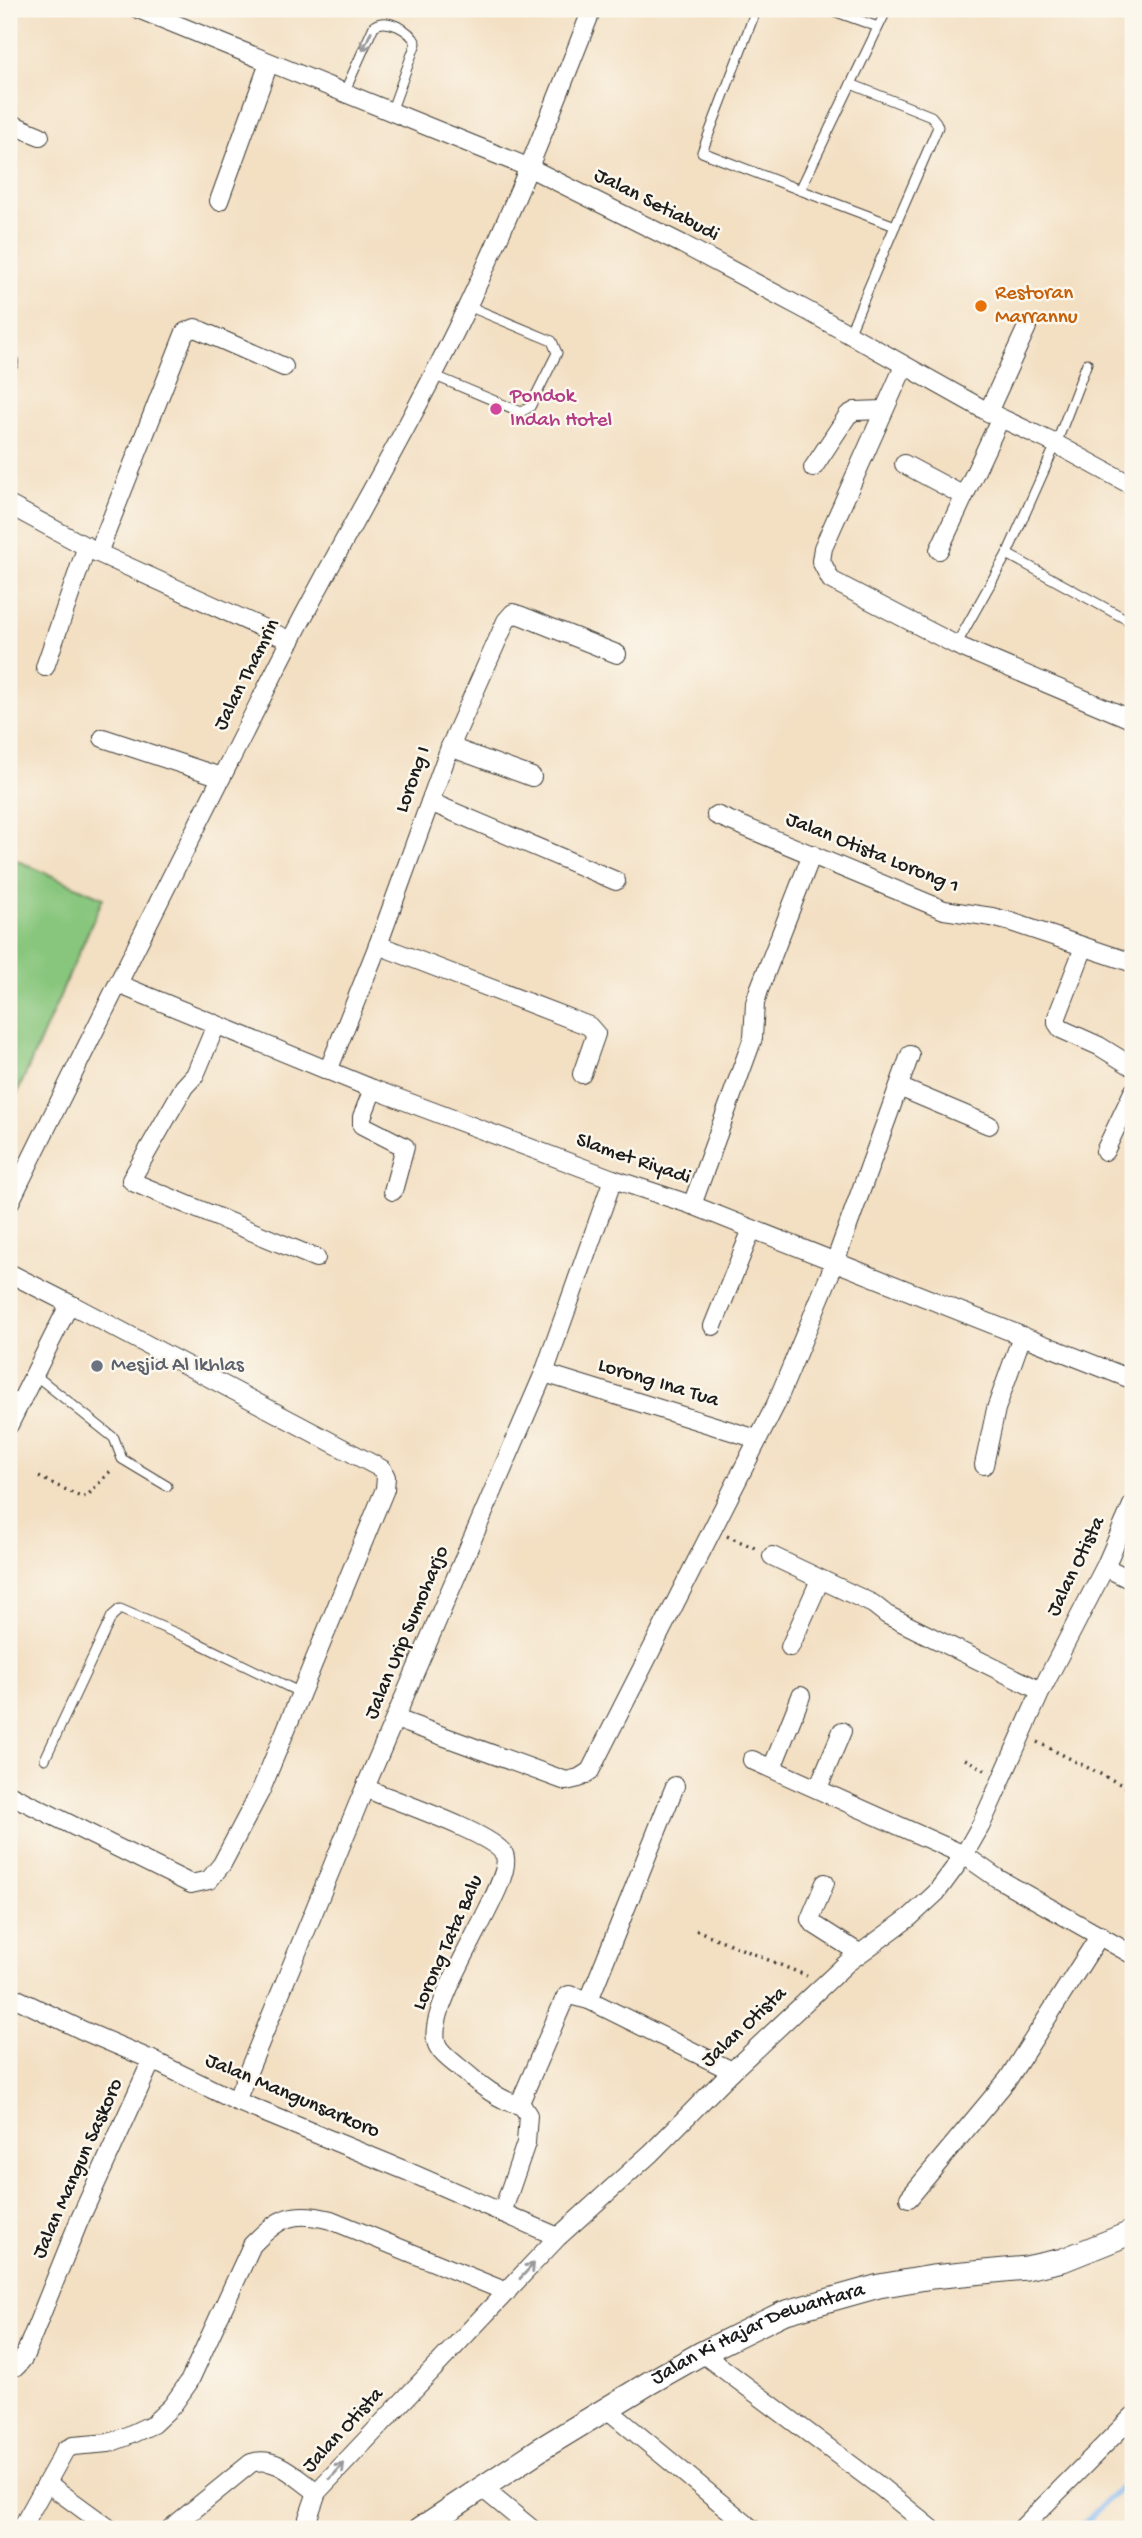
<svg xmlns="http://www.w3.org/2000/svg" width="1142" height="2538" viewBox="0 0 1142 2538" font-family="'Gochi Hand',sans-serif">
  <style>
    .green { fill: #88c67d; stroke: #52714c; stroke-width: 2 }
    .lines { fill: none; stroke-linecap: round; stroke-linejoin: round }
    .stream { stroke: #82b8f1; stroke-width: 6 }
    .service-casing { stroke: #3c3935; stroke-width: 11 }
    .minor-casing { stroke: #3c3935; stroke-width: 20 }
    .tertiary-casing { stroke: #3c3935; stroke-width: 25 }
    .path { stroke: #3c3935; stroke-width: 3.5; stroke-dasharray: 2 5; stroke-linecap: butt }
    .service { stroke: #fff; stroke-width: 9 }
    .minor { stroke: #fff; stroke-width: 18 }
    .tertiary { stroke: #fff; stroke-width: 23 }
    .oneway { stroke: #999 }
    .food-dot { fill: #e8710a; stroke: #fbf7ec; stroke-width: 2.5 }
    .hotel-dot { fill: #d1479c; stroke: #fbf7ec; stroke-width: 2.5 }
    .worship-dot { fill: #6b7280; stroke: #fbf7ec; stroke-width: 2.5 }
    .labels { text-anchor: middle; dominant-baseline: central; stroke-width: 5; stroke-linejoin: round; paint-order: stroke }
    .street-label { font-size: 21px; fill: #1c1c1c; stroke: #fbf7ec }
    .food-label { font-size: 21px; fill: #c56008; stroke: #fbf7ec; text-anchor: start }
    .hotel-label { font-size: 21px; fill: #b23c85; stroke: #fbf7ec; text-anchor: start }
    .worship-label { font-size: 21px; fill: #5b616d; stroke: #fbf7ec; text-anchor: start }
  </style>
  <rect width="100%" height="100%" fill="#fbf7ec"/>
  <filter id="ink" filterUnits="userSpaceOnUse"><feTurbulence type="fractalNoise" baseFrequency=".0143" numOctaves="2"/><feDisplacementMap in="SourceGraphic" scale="14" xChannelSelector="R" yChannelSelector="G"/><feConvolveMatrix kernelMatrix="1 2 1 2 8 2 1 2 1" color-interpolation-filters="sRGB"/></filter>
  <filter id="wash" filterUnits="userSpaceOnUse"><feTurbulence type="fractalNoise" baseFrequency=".00686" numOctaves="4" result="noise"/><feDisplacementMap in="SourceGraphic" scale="28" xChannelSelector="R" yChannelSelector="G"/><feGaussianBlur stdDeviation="1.57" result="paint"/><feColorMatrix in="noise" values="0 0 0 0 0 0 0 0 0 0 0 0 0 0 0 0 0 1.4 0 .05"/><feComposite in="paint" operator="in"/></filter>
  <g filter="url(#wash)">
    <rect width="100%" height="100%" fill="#f3dfc2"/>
    <path class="green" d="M 9,857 L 103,898 L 9,1112 Z"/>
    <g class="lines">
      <path class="stream" d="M 1079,2529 L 1133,2474"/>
    </g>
  </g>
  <g filter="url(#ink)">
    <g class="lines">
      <defs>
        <g id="service">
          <path d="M 769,9 L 762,11 L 756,10 L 702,152 L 800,190"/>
          <path d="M 828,9 L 878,27"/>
          <path d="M 851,84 L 931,116 L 936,122 L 938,127 L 895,226"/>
          <path d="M 344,93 L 374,26 C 387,17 410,30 416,43 L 391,112"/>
          <path d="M 849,334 L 895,226 L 800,190 L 887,9"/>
          <path d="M 433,375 L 521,412 L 530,407 L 557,353 L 552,341 L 468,306"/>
          <path d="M 1007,554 L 1133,623"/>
          <path d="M 956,645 L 1007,554 L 1056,444 L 1087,363"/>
          <path d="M 35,1375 L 114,1438 L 122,1459 L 167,1486"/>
          <path d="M 45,1759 L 112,1616 L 120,1609 L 192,1640 L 301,1693"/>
        </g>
        <g id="minor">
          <path d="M 138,9 L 530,168 L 682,244 L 806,310 L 988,412 L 1056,444 L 1133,486"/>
          <path d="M 9,123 L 40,136"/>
          <path d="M 219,201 L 269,63"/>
          <path d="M 9,363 L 9,361"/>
          <path d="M 904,366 L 823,548 L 821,561 L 831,580 L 956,645 L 1133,720"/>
          <path d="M 988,412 L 1027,327"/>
          <path d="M 904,464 L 964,496"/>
          <path d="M 813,468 L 848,415 L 855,411 L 883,410"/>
          <path d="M 9,505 L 98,553 L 291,641"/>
          <path d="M 939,550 L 1000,419"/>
          <path d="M 98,553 L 185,332 L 195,328 L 284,367"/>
          <path d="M 45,667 L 87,546"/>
          <path d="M 103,738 L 221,777"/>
          <path d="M 450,747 L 532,777"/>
          <path d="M 430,802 L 616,881"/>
          <path d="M 716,815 L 944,910 L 992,917 L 1011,922 L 1133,963"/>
          <path d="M 378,945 L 589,1026 L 596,1034 L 582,1074"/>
          <path d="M 1084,947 L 1057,1017 L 1057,1023 L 1061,1029 L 1099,1046 L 1133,1067"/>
          <path d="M 118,984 L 373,1089 L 613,1179 L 692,1205 L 1133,1380"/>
          <path d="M 216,1025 L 195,1075 L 184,1087 L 131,1180 L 135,1183 L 316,1258"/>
          <path d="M 328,1071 L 378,945 L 450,747 L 506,621 L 513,613 L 522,616 L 617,654"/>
          <path d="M 899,1087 L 989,1125"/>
          <path d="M 373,1089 L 362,1117 L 362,1125 L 405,1147 L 393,1191"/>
          <path d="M 1105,1151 L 1133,1092"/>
          <path d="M 9,1204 C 101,1016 195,829 290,642 C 348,529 414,420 468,305 C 514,208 553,109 592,9"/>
          <path d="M 692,1205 L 753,1038 L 755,1003 L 759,990 L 812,854"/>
          <path d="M 9,1273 L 74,1306"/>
          <path d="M 713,1326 L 752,1229"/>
          <path d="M 544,1373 L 757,1439"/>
          <path d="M 9,1425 L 68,1307 L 74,1306 L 382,1469 L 386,1477 L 385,1489 L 261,1790 L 222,1864 L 209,1880 L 191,1884 L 9,1794"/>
          <path d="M 984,1465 L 996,1409 L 1022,1336"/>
          <path d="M 772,1556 L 873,1604 L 887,1615 L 1041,1691"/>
          <path d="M 1105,1567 L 1133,1581"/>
          <path d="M 790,1647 L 820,1580"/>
          <path d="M 396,1719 L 566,1781 L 579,1778 L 590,1771 L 776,1404 L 835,1262 L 910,1055"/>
          <path d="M 752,1760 L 964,1855 L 997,1878 L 1133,1955"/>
          <path d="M 772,1768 L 801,1696"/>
          <path d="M 675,1786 L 589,2000 L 732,2071"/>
          <path d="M 365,1788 C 392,1800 492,1833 504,1854 C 518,1879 427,1998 436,2041 C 438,2053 456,2064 465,2072 C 478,2084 501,2101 519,2105 L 565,1998 L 569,1995 L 589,2000"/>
          <path d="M 818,1788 L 842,1731"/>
          <path d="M 825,1883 L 810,1919 L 815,1925 L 859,1953"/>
          <path d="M 9,1995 L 84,2031 L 152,2060 L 236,2101 L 409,2172 L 558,2237"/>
          <path d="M 236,2101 L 358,1804 L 544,1373 L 613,1179"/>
          <path d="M 909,2198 L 1008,2079 L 1100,1935"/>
          <path d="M 502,2213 L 526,2143 L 528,2115 L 521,2104"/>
          <path d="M 702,2353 L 882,2488 L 932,2529"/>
          <path d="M 9,2367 L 17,2366 L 24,2357 L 79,2221 L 152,2060"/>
          <path d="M 607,2409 L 752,2529"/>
          <path d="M 47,2483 L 110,2529"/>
          <path d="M 481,2487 L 532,2529"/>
          <path d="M 21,2529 L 65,2450 L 73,2446 L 109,2443 L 125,2437 L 153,2424 L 172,2406 L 189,2382 L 252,2245 C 279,2217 293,2210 331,2220 L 507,2292"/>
          <path d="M 170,2529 L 251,2463 C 277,2455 296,2478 317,2492"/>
          <path d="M 312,2529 L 308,2518 L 317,2492 L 558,2237 L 651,2153 L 732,2071 L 847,1963 L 910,1917 L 936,1893 L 964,1855 L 981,1825 L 1041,1691 L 1105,1567 L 1133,1503"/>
          <path d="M 1021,2529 L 1133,2416"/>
        </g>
        <g id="tertiary">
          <path id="s1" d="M 420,2529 L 539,2450 L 649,2383 L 702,2353 L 783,2313 L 879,2286 L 932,2277 L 1026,2268 L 1063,2260 L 1133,2232"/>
        </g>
      </defs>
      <use href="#service" class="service-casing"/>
      <use href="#minor" class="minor-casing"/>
      <use href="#tertiary" class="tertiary-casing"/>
      <g class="path">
        <path d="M 39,1477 L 81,1497 L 87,1496 L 113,1468"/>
        <path d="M 727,1536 L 755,1548"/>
        <path d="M 1037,1742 L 1132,1790"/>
        <path d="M 965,1759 L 985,1770"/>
        <path d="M 696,1930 L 807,1976"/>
      </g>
      <use href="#service" class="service"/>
      <use href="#minor" class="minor"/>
      <use href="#tertiary" class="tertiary"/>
    </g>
    <defs><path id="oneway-shaft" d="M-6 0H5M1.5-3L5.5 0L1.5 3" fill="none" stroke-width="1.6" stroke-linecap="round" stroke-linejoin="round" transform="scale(1.75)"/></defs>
    <g class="oneway">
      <use href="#oneway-shaft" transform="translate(367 41) rotate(114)"/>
      <use href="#oneway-shaft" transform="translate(527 2271) rotate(-47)"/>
      <use href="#oneway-shaft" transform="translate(337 2471) rotate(-47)"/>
    </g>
  </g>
  <circle class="food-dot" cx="981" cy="306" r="7"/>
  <circle class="hotel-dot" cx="496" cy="409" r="7"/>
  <circle class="worship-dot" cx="97" cy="1366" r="7"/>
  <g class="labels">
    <g class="street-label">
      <text transform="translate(656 206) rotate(27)">Jalan Setiabudi</text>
      <text transform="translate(248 675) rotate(-63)">Jalan Thamrin</text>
      <text transform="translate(414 780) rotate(-70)">Lorong I</text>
      <text transform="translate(872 854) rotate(22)">Jalan Otista Lorong 1</text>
      <text transform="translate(633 1160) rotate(19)">Slamet Riyadi</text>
      <text transform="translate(658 1384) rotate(17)">Lorong Ina Tua</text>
      <text transform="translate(1077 1567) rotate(-64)">Jalan Otista</text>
      <text transform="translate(408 1633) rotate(-67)">Jalan Urip Sumoharjo</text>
      <text transform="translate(449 1943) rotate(-66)">Lorong Tata Balu</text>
      <text transform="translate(745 2028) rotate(-43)">Jalan Otista</text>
      <text transform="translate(292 2097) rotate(23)">Jalan Mangunsarkoro</text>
      <text transform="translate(79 2169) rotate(-66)">Jalan Mangun Saskoro</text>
      <text stroke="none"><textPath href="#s1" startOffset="392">Jalan Ki Hajar Dewantara</textPath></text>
      <text transform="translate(344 2431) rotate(-47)">Jalan Otista</text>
    </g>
    <g class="food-label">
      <text x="995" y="294">Restoran<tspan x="995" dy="24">Marrannu</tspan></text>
    </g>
    <g class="hotel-label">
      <text x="510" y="397">Pondok<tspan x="510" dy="24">Indah Hotel</tspan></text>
    </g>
    <g class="worship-label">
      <text x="111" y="1366">Mesjid Al Ikhlas</text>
    </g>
  </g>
  <rect width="1142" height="2538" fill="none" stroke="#fbf7ec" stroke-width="35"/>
</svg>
